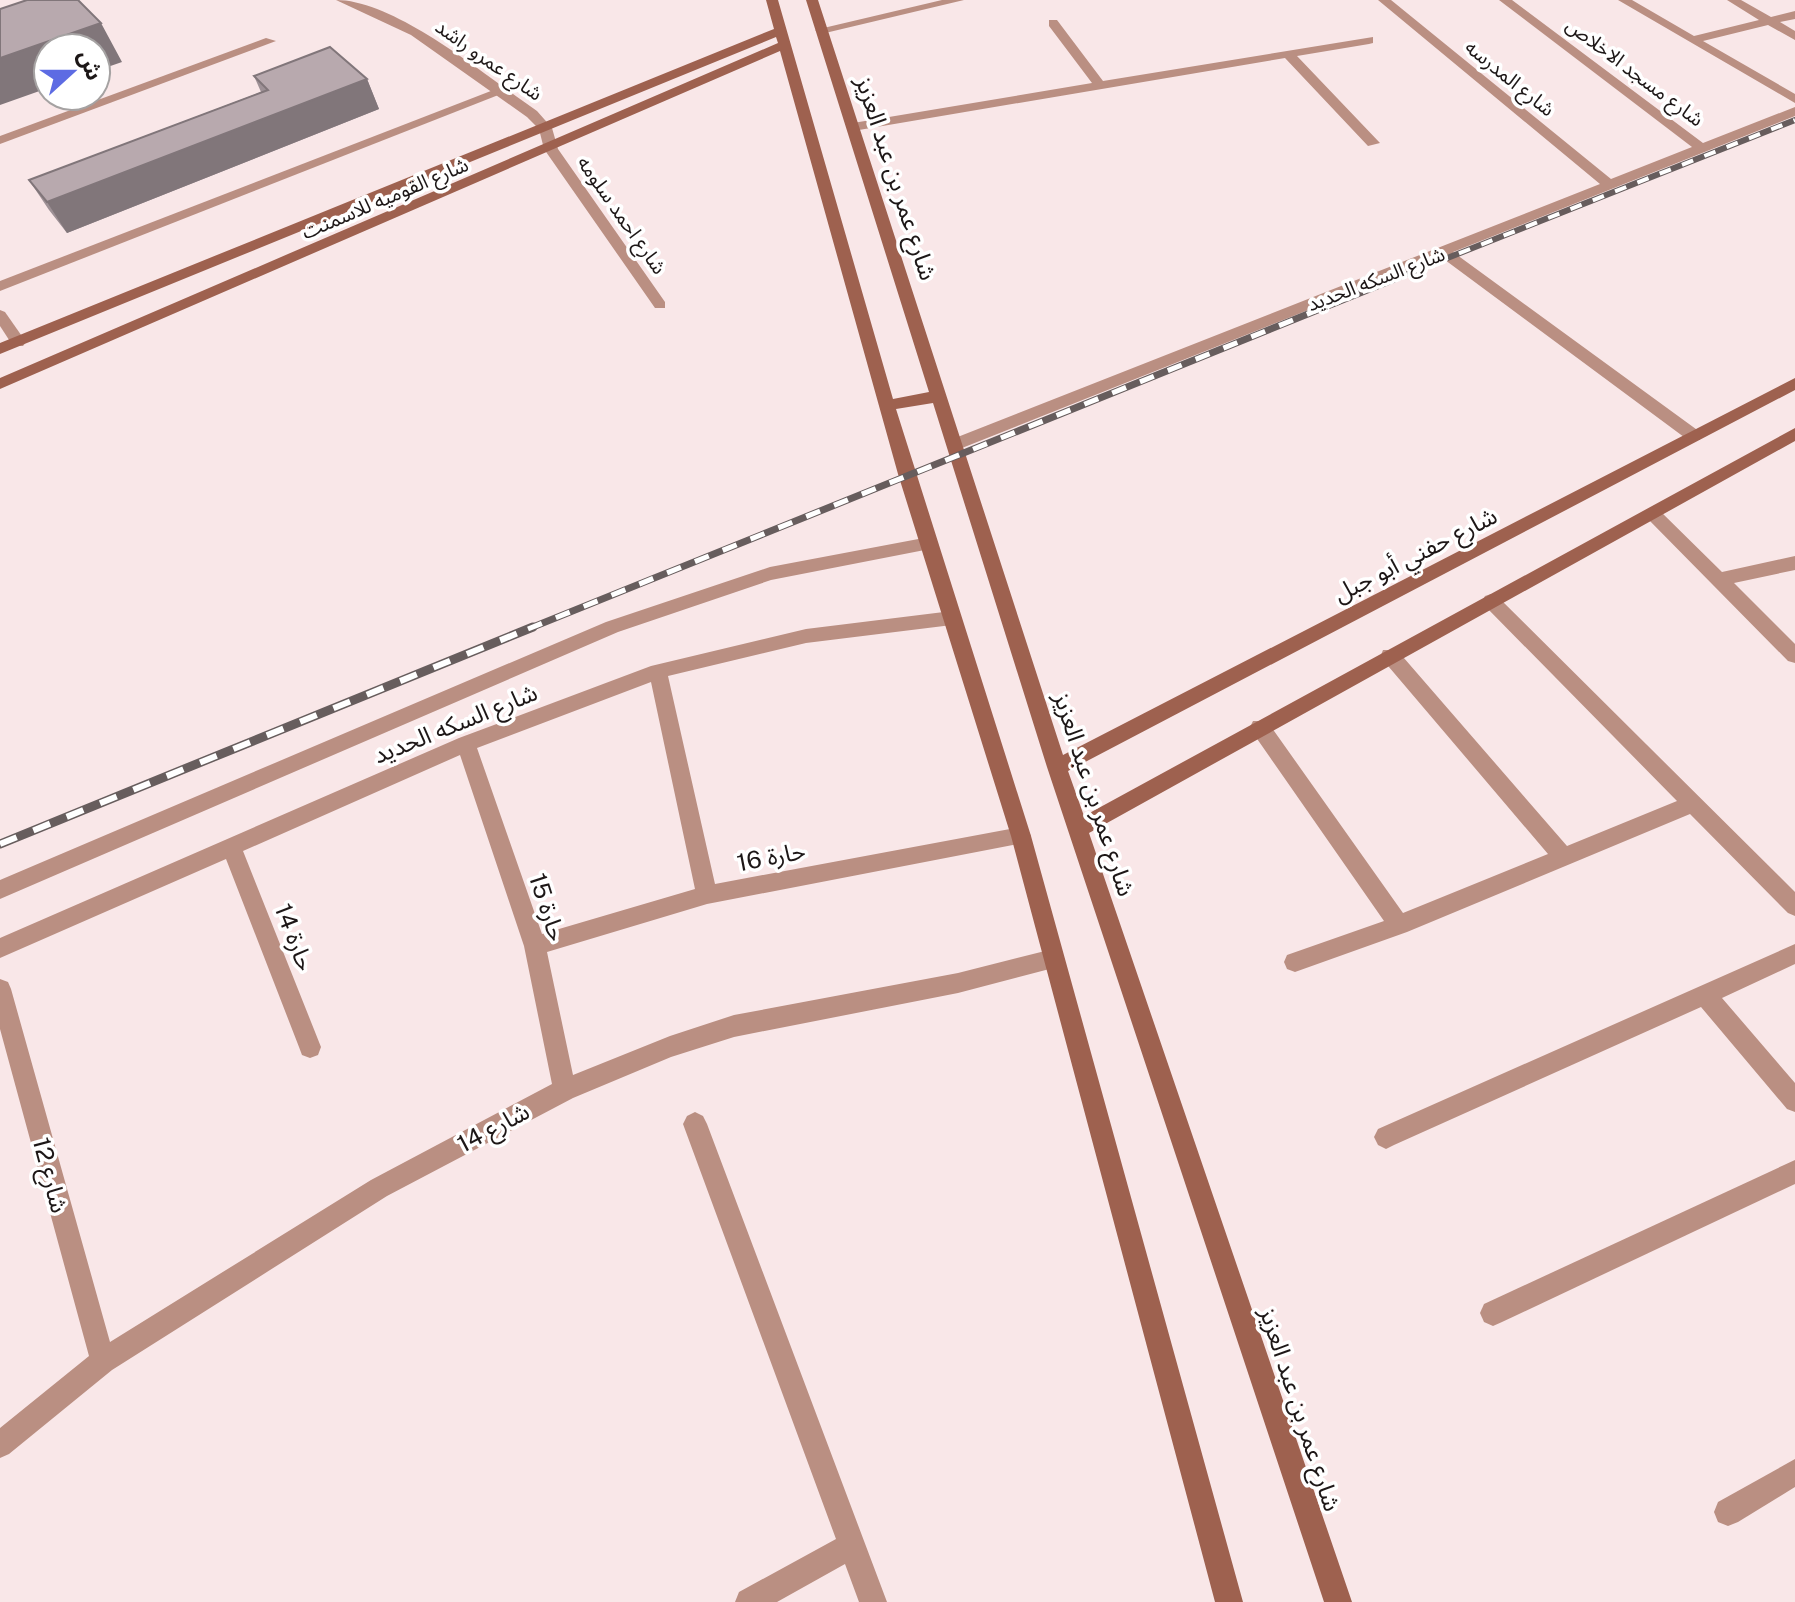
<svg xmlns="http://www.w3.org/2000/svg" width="1795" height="1602" viewBox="0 0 1795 1602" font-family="'Public Sans','Noto Sans Arabic',sans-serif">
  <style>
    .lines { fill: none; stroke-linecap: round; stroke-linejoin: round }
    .lane { fill: #ba8f82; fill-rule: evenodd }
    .street { fill: #ba8f82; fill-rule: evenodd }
    .secondary { fill: #9e614f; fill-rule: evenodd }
    .rail-far2-casing { stroke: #675d5d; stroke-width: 6 }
    .rail-far1-casing { stroke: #675d5d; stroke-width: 7 }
    .rail-casing { stroke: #675d5d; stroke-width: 9 }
    .rail-far2 { stroke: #fff; stroke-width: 4; stroke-dasharray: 12; stroke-linecap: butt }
    .rail-far1 { stroke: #fff; stroke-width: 5; stroke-dasharray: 15; stroke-linecap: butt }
    .rail { stroke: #fff; stroke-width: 6; stroke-dasharray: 18; stroke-linecap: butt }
    .wall { fill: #9e9196 }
    .shaded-wall { fill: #81767a }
    .building { fill: #b8a9ae; stroke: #81767a; stroke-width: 2 }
    .labels { text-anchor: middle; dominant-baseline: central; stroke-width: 7; stroke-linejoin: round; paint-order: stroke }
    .far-street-label { font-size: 20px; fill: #1d1717; stroke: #fff }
    .street-label { font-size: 24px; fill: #1d1717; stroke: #fff }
  </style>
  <rect width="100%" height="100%" fill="#f9e7e8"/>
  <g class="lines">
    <g class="lane">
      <path d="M 1049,20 L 1057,20 L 1103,81 L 1373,37 L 1373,43 L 1369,44 L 1297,56 L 1380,143 L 1368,146 L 1285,58 L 853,131 L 846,127 L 853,123 L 1092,83 L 1049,26 Z"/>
      <path d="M 266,38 L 276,41 L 0,144 L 0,136 Z"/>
      <path d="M 496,89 L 506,92 L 0,291 L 0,281 Z"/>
      <path d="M 0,310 L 5,312 L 26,342 L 23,346 L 13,346 L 0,326 Z"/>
      <path d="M 695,1112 L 703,1116 L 707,1124 L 887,1602 L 859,1602 L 845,1564 L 777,1602 L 735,1602 L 739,1592 L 836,1539 L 683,1124 L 687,1116 Z"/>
    </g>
    <g class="street">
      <path d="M 336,0 C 396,0 487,77 537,111 L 552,128 L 558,149 L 665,302 L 665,308 L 655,308 L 544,149 L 539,129 L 527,117 L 411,35 Z"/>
      <path d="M 942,0 L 964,0 L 821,34 L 815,30 Z"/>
      <path d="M 1378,0 L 1391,0 L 1611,179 L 1692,147 L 1499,0 L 1512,0 L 1703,143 L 1795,107 L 1795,116 L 1453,252 L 1700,432 L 1700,440 L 1688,440 L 1441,257 L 962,448 L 950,448 L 950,440 L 1600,184 Z"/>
      <path d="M 1618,0 L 1632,0 L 1694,36 L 1759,20 L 1727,0 L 1741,0 L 1771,17 L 1795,11 L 1795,19 L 1780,22 L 1795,31 L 1795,40 L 1768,25 L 1703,41 L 1795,94 L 1795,103 Z"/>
      <path d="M 1652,507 L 1658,509 L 1722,572 L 1795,556 L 1795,570 L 1734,583 L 1795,644 L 1795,663 L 1788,661 L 1646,517 L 1643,513 Z"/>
      <path d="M 929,537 L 938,543 L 935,548 L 771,580 L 618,632 L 0,899 L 0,880 L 606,622 L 770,567 Z"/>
      <path d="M 1491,594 L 1497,596 L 1795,892 L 1795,916 L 1788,913 L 1690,814 L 1407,932 L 1295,972 L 1287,969 L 1284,962 L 1287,955 L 1384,921 L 1253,733 L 1250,727 L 1253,721 L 1267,721 L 1403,913 L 1548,854 L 1383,660 L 1381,655 L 1383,650 L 1397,650 L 1567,846 L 1677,801 L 1485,606 L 1482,601 L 1485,596 Z"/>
      <path d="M 952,611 L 961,618 L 952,625 L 806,643 L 668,676 L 715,884 L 1021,827 L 1028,830 L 1031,836 L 1028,842 L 707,904 L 547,952 L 573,1075 L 670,1036 L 734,1015 L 958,973 L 1053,949 L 1061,952 L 1064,959 L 1061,966 L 958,993 L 734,1037 L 671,1057 L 573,1098 L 387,1196 L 112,1370 L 9,1454 L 0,1458 L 0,1428 L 89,1356 L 0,1029 L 0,979 L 8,982 L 11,989 L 110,1342 L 371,1180 L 552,1084 L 524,946 L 460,755 L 243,851 L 321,1047 L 318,1055 L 310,1058 L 302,1055 L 299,1047 L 226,859 L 0,958 L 0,938 L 459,738 L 651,666 L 806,629 ZM 651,682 L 695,889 L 542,934 L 477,748 Z"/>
      <path d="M 1795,944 L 1795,964 L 1722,998 L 1795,1083 L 1795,1112 L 1787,1109 L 1701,1007 L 1394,1145 L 1386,1149 L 1378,1145 L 1374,1137 L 1378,1129 Z"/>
      <path d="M 1795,1160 L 1795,1184 L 1502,1322 L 1493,1326 L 1484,1322 L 1480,1313 L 1484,1304 Z"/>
      <path d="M 1795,1459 L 1795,1487 L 1738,1522 L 1728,1526 L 1718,1522 L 1714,1512 L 1718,1502 Z"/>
    </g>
    <path class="secondary" d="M 766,0 L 778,0 L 893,399 L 929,392 L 806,0 L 818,0 L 1063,755 L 1795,378 L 1795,390 L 1068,771 L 1084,816 L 1795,428 L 1795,441 L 1089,833 L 1352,1602 L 1324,1602 L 1047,767 L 933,403 L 896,409 L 1031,836 L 1243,1602 L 1215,1602 L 1011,836 L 898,474 L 780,51 L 0,389 L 0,378 L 778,43 L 776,37 L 0,354 L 0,343 L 774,29 Z"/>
    <defs>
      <path id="rail-far2" d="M 1392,280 L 1795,120"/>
      <path id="rail-far1" d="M 528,629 L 1397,278"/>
      <path id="rail" d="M 0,844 L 533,627"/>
    </defs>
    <use href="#rail-far2" class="rail-far2-casing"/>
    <use href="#rail-far1" class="rail-far1-casing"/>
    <use href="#rail" class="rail-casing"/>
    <use href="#rail-far2" class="rail-far2"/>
    <use href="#rail-far1" class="rail-far1"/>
    <use href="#rail" class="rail"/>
  </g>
  <path class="wall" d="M 254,76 L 367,79 L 379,109 L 67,233 L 49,210 L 29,180 L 261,92 Z"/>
  <g class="shaded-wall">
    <path d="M 101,23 L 122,62 L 96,71 L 96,48 L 48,48 L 48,88 L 0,105 L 0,58 Z"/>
    <path d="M 367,79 L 379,109 L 67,233 L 47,202 Z"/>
  </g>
  <g class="building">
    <path d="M 27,0 L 78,0 L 101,23 L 0,58 L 0,9 Z"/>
    <path d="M 330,47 L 367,79 L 47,202 L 29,180 L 268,90 L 254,76 Z"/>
  </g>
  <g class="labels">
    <g class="far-street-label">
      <text transform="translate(489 60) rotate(35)">شارع عمرو راشد</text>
      <text transform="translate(1635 72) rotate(37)">شارع مسجد الاخلاص</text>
      <text transform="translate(1510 78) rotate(39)">شارع المدرسه</text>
      <text transform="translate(385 198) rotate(-23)">شارع القوميه للاسمنت</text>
      <text transform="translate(622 215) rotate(55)">شارع احمد سلومه</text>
      <text transform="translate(1376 279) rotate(-21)">شارع السكه الحديد</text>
    </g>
    <g class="street-label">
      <text transform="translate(897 178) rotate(72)">شارع عمر بن عبد العزيز</text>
      <text transform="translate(1415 554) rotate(-27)">شارع حفني أبو جبل</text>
      <text transform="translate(455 723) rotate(-22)">شارع السكه الحديد</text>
      <text transform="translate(1095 794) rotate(72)">شارع عمر بن عبد العزيز</text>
      <text transform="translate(771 856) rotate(-11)">حارة 16</text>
      <text transform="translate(548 907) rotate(72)">حارة 15</text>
      <text transform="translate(295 937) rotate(69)">حارة 14</text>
      <text transform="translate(493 1127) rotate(-28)">شارع 14</text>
      <text transform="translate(51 1175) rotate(75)">شارع 12</text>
      <text transform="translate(1301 1409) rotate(72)">شارع عمر بن عبد العزيز</text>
    </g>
  </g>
  <g transform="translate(72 72) rotate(69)"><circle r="38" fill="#ffffff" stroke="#a5a2a2" stroke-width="2"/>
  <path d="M0-6L14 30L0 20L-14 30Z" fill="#5d6be3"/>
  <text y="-12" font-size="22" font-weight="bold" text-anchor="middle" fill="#1d1717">ش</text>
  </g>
</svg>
